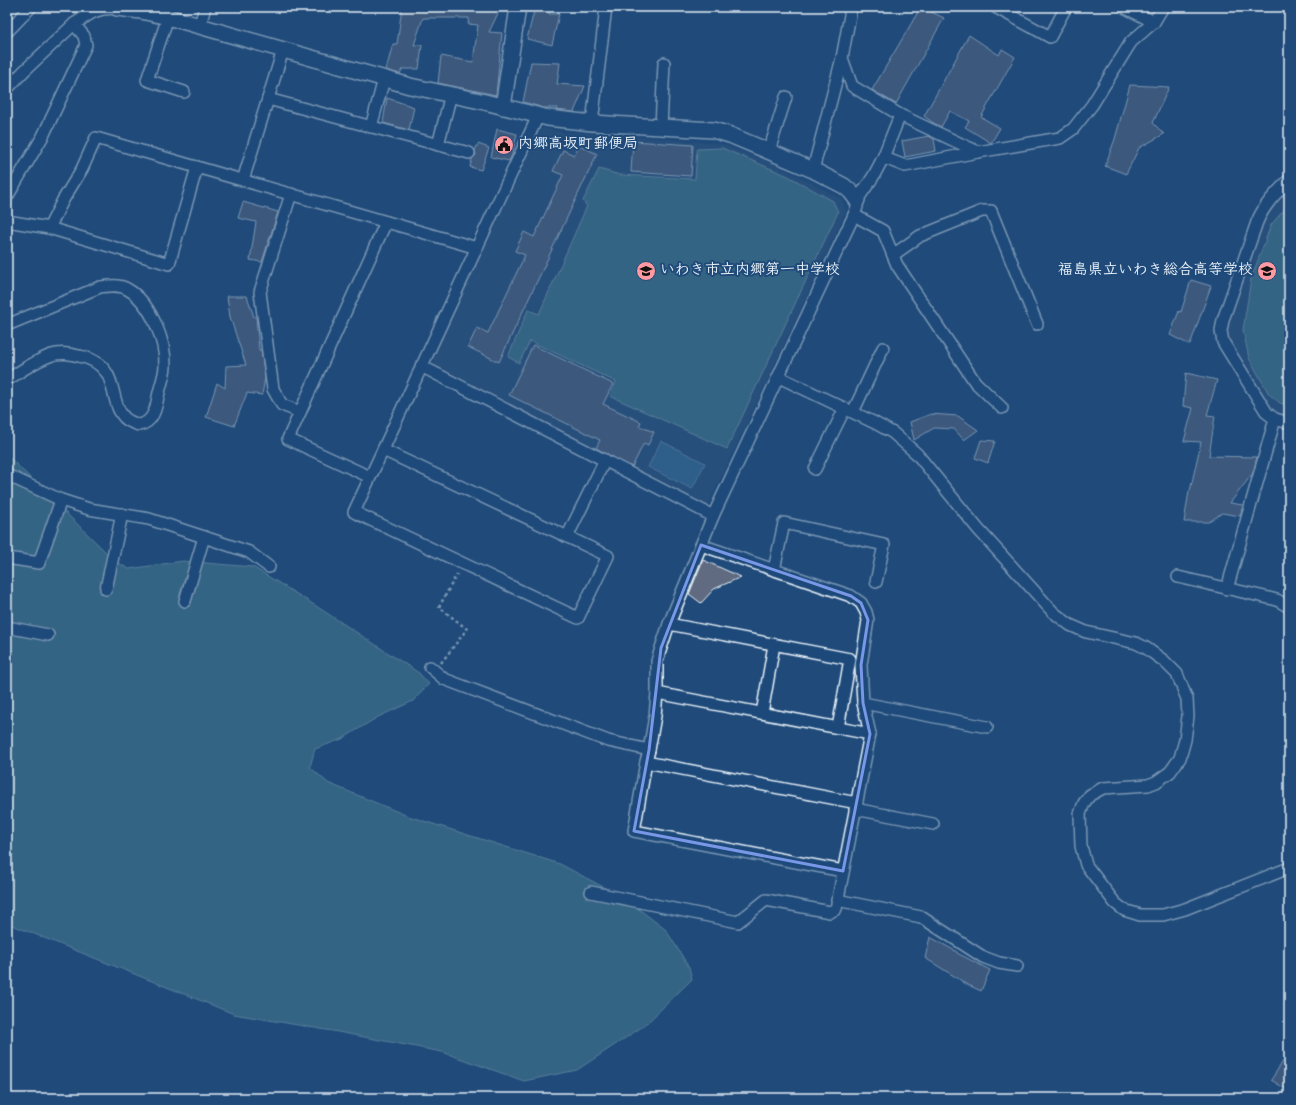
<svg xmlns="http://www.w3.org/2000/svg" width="1296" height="1105" viewBox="0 0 1296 1105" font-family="'Gochi Hand','Klee One',sans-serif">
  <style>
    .built { fill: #32547c }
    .green { fill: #4f838f; stroke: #9cbac4 }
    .water { fill: #40769d; stroke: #83a7c1 }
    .building { fill: #606b80; stroke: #e8f1f8 }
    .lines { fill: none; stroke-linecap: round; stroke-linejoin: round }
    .street-casing { stroke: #e8f1f8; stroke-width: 14 }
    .secondary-casing { stroke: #e8f1f8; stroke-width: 18 }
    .path { stroke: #e8f1f8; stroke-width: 2.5; stroke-dasharray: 3 3; stroke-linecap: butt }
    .street { stroke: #1f4a7a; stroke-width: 11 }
    .secondary { stroke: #1f4a7a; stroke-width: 15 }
    .marked { fill: none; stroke: #7897e6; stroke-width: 3; stroke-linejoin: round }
    .labels { text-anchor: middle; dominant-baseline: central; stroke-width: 4; stroke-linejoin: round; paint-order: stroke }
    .poi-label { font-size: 15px; font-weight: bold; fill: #e8f1f8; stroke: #1f4a7a; text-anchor: start }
  </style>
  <rect width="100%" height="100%" fill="#1f4a7a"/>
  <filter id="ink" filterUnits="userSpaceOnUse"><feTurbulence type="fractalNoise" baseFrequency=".025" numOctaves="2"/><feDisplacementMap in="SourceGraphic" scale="8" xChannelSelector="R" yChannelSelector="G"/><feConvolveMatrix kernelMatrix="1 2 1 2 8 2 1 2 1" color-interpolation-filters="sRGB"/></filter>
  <g filter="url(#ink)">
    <g class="built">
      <path d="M 542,128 L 560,132 L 646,137 L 722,144 L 776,165 L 842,199 L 846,211 L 791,330 L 707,507 L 435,367 L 433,354 Z"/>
      <path d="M 1289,189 L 1289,419 L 1279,416 L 1270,410 L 1230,344 L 1226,331 L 1259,229 L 1271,207 Z"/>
    </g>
    <g class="green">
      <path d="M 722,148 L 788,176 L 833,201 L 838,212 L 727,449 L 610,396 L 616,382 L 530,341 L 519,363 L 508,357 L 528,310 L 539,314 L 587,206 L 583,201 L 599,169 L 620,175 L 695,179 L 697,149 Z"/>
      <path d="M 1289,204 L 1289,406 L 1280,403 L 1269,394 L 1249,358 L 1243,330 L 1251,279 L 1271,225 Z"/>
      <path d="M 7,455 L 115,561 L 129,569 L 183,561 L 253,567 L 316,606 L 419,673 L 429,684 L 413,701 L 378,717 L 342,739 L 315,749 L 310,767 L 328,783 L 408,816 L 560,864 L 626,899 L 666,930 L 689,967 L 692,979 L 645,1025 L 577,1070 L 524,1081 L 442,1052 L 338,1032 L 234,1014 L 7,923 Z"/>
    </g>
    <path class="water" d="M 661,441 L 705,463 L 692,489 L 648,467 Z"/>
    <g class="building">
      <path d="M 402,7 L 501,7 L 489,32 L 502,33 L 496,95 L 438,83 L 441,56 L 473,62 L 478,25 L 468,24 L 469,18 L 423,18 L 414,45 L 422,45 L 419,69 L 402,69 L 400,74 L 386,70 L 393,44 L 397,44 Z"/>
      <path d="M 535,7 L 550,7 L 549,14 L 559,14 L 552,45 L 527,39 Z"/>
      <path d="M 921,7 L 944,18 L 896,104 L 872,90 Z"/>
      <path d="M 969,35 L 999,55 L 1002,49 L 1015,57 L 981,117 L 1000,128 L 991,143 L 965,127 L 969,121 L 950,111 L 941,127 L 932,122 L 924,116 Z"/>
      <path d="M 531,62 L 560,63 L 557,84 L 585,86 L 574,112 L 556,110 L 557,108 L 544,108 L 523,102 Z"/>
      <path d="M 1130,85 L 1169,87 L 1153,123 L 1164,134 L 1139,148 L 1126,174 L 1105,166 L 1115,139 Z"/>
      <path d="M 387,98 L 414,107 L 409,130 L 383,123 Z"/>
      <path d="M 497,129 L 517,134 L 512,155 L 509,161 L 491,157 Z"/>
      <path d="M 929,136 L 934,139 L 936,151 L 905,157 L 902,141 Z"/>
      <path d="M 633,141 L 693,145 L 691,176 L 631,172 Z"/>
      <path d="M 478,144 L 489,148 L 481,170 L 470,167 L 472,159 L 476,155 L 475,150 Z"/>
      <path d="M 579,145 L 597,154 L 499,362 L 468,347 L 477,328 L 488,333 L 525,255 L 515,251 L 524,232 L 534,237 L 563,175 L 553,171 L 563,150 L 574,155 Z"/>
      <path d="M 243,202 L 278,212 L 262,262 L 250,260 L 256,222 L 238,218 Z"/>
      <path d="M 1191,280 L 1211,286 L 1190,345 L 1170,335 L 1179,311 L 1181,312 Z"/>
      <path d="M 227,296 L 247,296 L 254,317 L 256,317 L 259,350 L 261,350 L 265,378 L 262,395 L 247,393 L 234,426 L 206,417 L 217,383 L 225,388 L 226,366 L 246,365 L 230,317 Z"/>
      <path d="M 533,345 L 613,384 L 603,404 L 641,422 L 639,426 L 654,432 L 648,445 L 644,443 L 632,467 L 596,448 L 600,440 L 509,395 Z"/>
      <path d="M 1186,373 L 1217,380 L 1207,415 L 1215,416 L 1209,456 L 1257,457 L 1253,473 L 1230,503 L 1243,505 L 1240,516 L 1222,513 L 1209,522 L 1184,522 L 1189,491 L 1190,491 L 1201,442 L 1184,441 L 1193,408 L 1183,406 Z"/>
      <path d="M 931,414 L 958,416 L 978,430 L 964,440 L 954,429 L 934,428 L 914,440 L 910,422 Z"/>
      <path d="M 981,440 L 995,441 L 988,463 L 975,458 Z"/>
      <path d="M 703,560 L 741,577 L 714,589 L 701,603 L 689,594 Z"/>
      <path d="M 930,937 L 957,952 L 957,953 L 990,970 L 981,991 L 962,982 L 962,981 L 925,958 Z"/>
      <path d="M 1289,1052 L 1289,1091 L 1271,1080 Z"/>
    </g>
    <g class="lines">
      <defs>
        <g id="street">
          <path d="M 78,7 L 93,12"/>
          <path d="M 995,7 L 1050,37 L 1066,7"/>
          <path d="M 1124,7 L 1154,22"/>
          <path d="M 168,17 L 147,80 L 184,92"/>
          <path d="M 200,25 L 205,7"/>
          <path d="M 7,32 L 31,7"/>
          <path d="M 842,58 L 852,86 L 900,115 L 978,152"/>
          <path d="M 7,89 L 24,71 L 74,24 L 93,12 L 103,9 L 117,8"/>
          <path d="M 268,99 L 469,153"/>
          <path d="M 592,123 L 606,7"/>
          <path d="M 371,127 L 384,79"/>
          <path d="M 661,127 L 664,63"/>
          <path d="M 438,145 L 451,94"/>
          <path d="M 769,151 L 786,97"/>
          <path d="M 882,160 L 900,115"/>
          <path d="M 813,170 L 842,58 L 850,15 L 850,7"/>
          <path d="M 243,180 L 283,50"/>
          <path d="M 1289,180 C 1276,193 1264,205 1257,222 L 1223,320 L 1221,331 L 1223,342 L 1267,413 L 1275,419 L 1289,423"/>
          <path d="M 291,194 L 260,292 L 273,389 L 282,405 L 300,412"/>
          <path d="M 7,197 L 43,136 L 86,45 L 84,36 L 74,24"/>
          <path d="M 854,215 L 883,231 L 897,265 L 975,382 L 1002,408"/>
          <path d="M 7,221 L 49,228 L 169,264 L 197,167"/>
          <path d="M 49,228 L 63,200 L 82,169 L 96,138 L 477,248"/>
          <path d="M 893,255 L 920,236 L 982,211 L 991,211 L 1037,324"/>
          <path d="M 7,325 L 100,287 C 109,286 119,284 127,289 C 151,302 166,342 165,367 C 164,377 160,387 158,397 C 156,408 153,423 139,425 C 137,425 134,423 131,422 C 112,414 116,385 106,372 C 99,362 90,358 79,356 C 70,354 61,352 52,355 C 36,360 21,371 7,380"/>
          <path d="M 421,366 L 713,516"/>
          <path d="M 779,377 L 875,423 L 893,433 L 917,454 L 978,529 L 1053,612 L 1070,625 L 1086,632 L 1136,643 L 1146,648 L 1164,661 L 1177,674 L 1187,699 L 1188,716 L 1185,740 L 1180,758 L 1170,772 L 1156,782 L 1148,785 L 1103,788 L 1090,795 L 1084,803 L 1080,814 L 1081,846 L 1086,865 L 1115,903 L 1124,910 L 1140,915 L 1163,915 L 1185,909 L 1289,868"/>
          <path d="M 853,412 L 883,348"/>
          <path d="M 383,450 L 608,556 L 578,618 L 354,512 L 538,116"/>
          <path d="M 815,469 L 845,408"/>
          <path d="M 7,475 L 61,500 L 89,509 L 149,519 L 204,537"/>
          <path d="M 370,477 L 288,439 L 386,222"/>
          <path d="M 567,537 L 605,460"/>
          <path d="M 701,545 L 851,596 L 861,603 L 866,612 L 868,620 L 861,665 L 863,703 L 987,727"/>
          <path d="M 7,558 L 39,563 L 61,500"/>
          <path d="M 774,570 L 784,523 L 884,545 L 876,582"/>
          <path d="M 1178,577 L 1277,600 L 1289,607"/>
          <path d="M 106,589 L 122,514"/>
          <path d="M 1227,589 L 1275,419"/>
          <path d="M 185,601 L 204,537 L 249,552 L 269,567"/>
          <path d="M 669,624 L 850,659 L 838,728"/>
          <path d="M 7,627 L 48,635"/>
          <path d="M 430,667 L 444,679 L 608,741 L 649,750 L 646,762 L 857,803"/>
          <path d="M 657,693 L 870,734"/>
          <path d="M 762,713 L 774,645"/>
          <path d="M 649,750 L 655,716 L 657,693 L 657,661 L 661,648 L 669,624 L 713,516 L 854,215 L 857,207 L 857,200 L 873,177 L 882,160 L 887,159 L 905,166 L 978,152 L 1060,138 L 1073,129 L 1092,105 L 1131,42 L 1154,22 L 1163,7"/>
          <path d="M 646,762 L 634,831 L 843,871"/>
          <path d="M 855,809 L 933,824"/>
          <path d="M 591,892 L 738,922 L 766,900 L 830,912 L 836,909 L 870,734 L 863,703"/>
          <path d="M 837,900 L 921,917 L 983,957 L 999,963 L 1017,966"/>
        </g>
        <g id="secondary">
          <path d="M 117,8 L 141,11 L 168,17 L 410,86 L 485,102 L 548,118 L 592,123 L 713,130 L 730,135 L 813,170 L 844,186 L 851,192 L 857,200"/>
          <path d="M 503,107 L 518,7"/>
        </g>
      </defs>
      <use href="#street" class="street-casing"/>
      <use href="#secondary" class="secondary-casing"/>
      <path class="path" d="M 441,663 L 467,629 L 439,607 L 457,574"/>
      <use href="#street" class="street"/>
      <use href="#secondary" class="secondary"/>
    </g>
  </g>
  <path d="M0 0H1296V1105H0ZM 701,545 L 851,596 L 861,603 L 868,620 L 861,665 L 863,703 L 870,734 L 843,871 L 634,831 L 649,750 L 661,648 Z" fill="#1f4a7a" fill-opacity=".55" fill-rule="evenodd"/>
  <path class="marked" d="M 701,545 L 851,596 L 861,603 L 868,620 L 861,665 L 863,703 L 870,734 L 843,871 L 634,831 L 649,750 L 661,648 Z"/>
  <defs>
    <symbol id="civic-disc" viewBox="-11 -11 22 22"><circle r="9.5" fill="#ff9aa2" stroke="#1f4a7a"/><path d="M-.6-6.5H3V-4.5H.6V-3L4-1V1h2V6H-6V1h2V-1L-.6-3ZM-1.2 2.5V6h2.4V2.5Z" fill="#111"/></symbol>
    <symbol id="school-disc" viewBox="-11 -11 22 22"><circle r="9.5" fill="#ff9aa2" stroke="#1f4a7a"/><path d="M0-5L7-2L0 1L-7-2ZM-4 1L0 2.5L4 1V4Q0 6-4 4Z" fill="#111"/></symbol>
  </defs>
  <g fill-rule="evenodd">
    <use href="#civic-disc" x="493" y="134" width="22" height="22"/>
    <use href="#school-disc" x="635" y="260" width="22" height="22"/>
    <use href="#school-disc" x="1256" y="260" width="22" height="22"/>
  </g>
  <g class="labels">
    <g class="poi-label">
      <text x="518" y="145">内郷高坂町郵便局</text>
      <text x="660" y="271">いわき市立内郷第一中学校</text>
      <text x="1253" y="271" text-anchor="end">福島県立いわき総合高等学校</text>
    </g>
  </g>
  <rect width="1296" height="1105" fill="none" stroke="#1f4a7a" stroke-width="24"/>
  <rect x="12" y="12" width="1272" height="1081" fill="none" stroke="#e8f1f8" stroke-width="1.5" filter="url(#ink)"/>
</svg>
